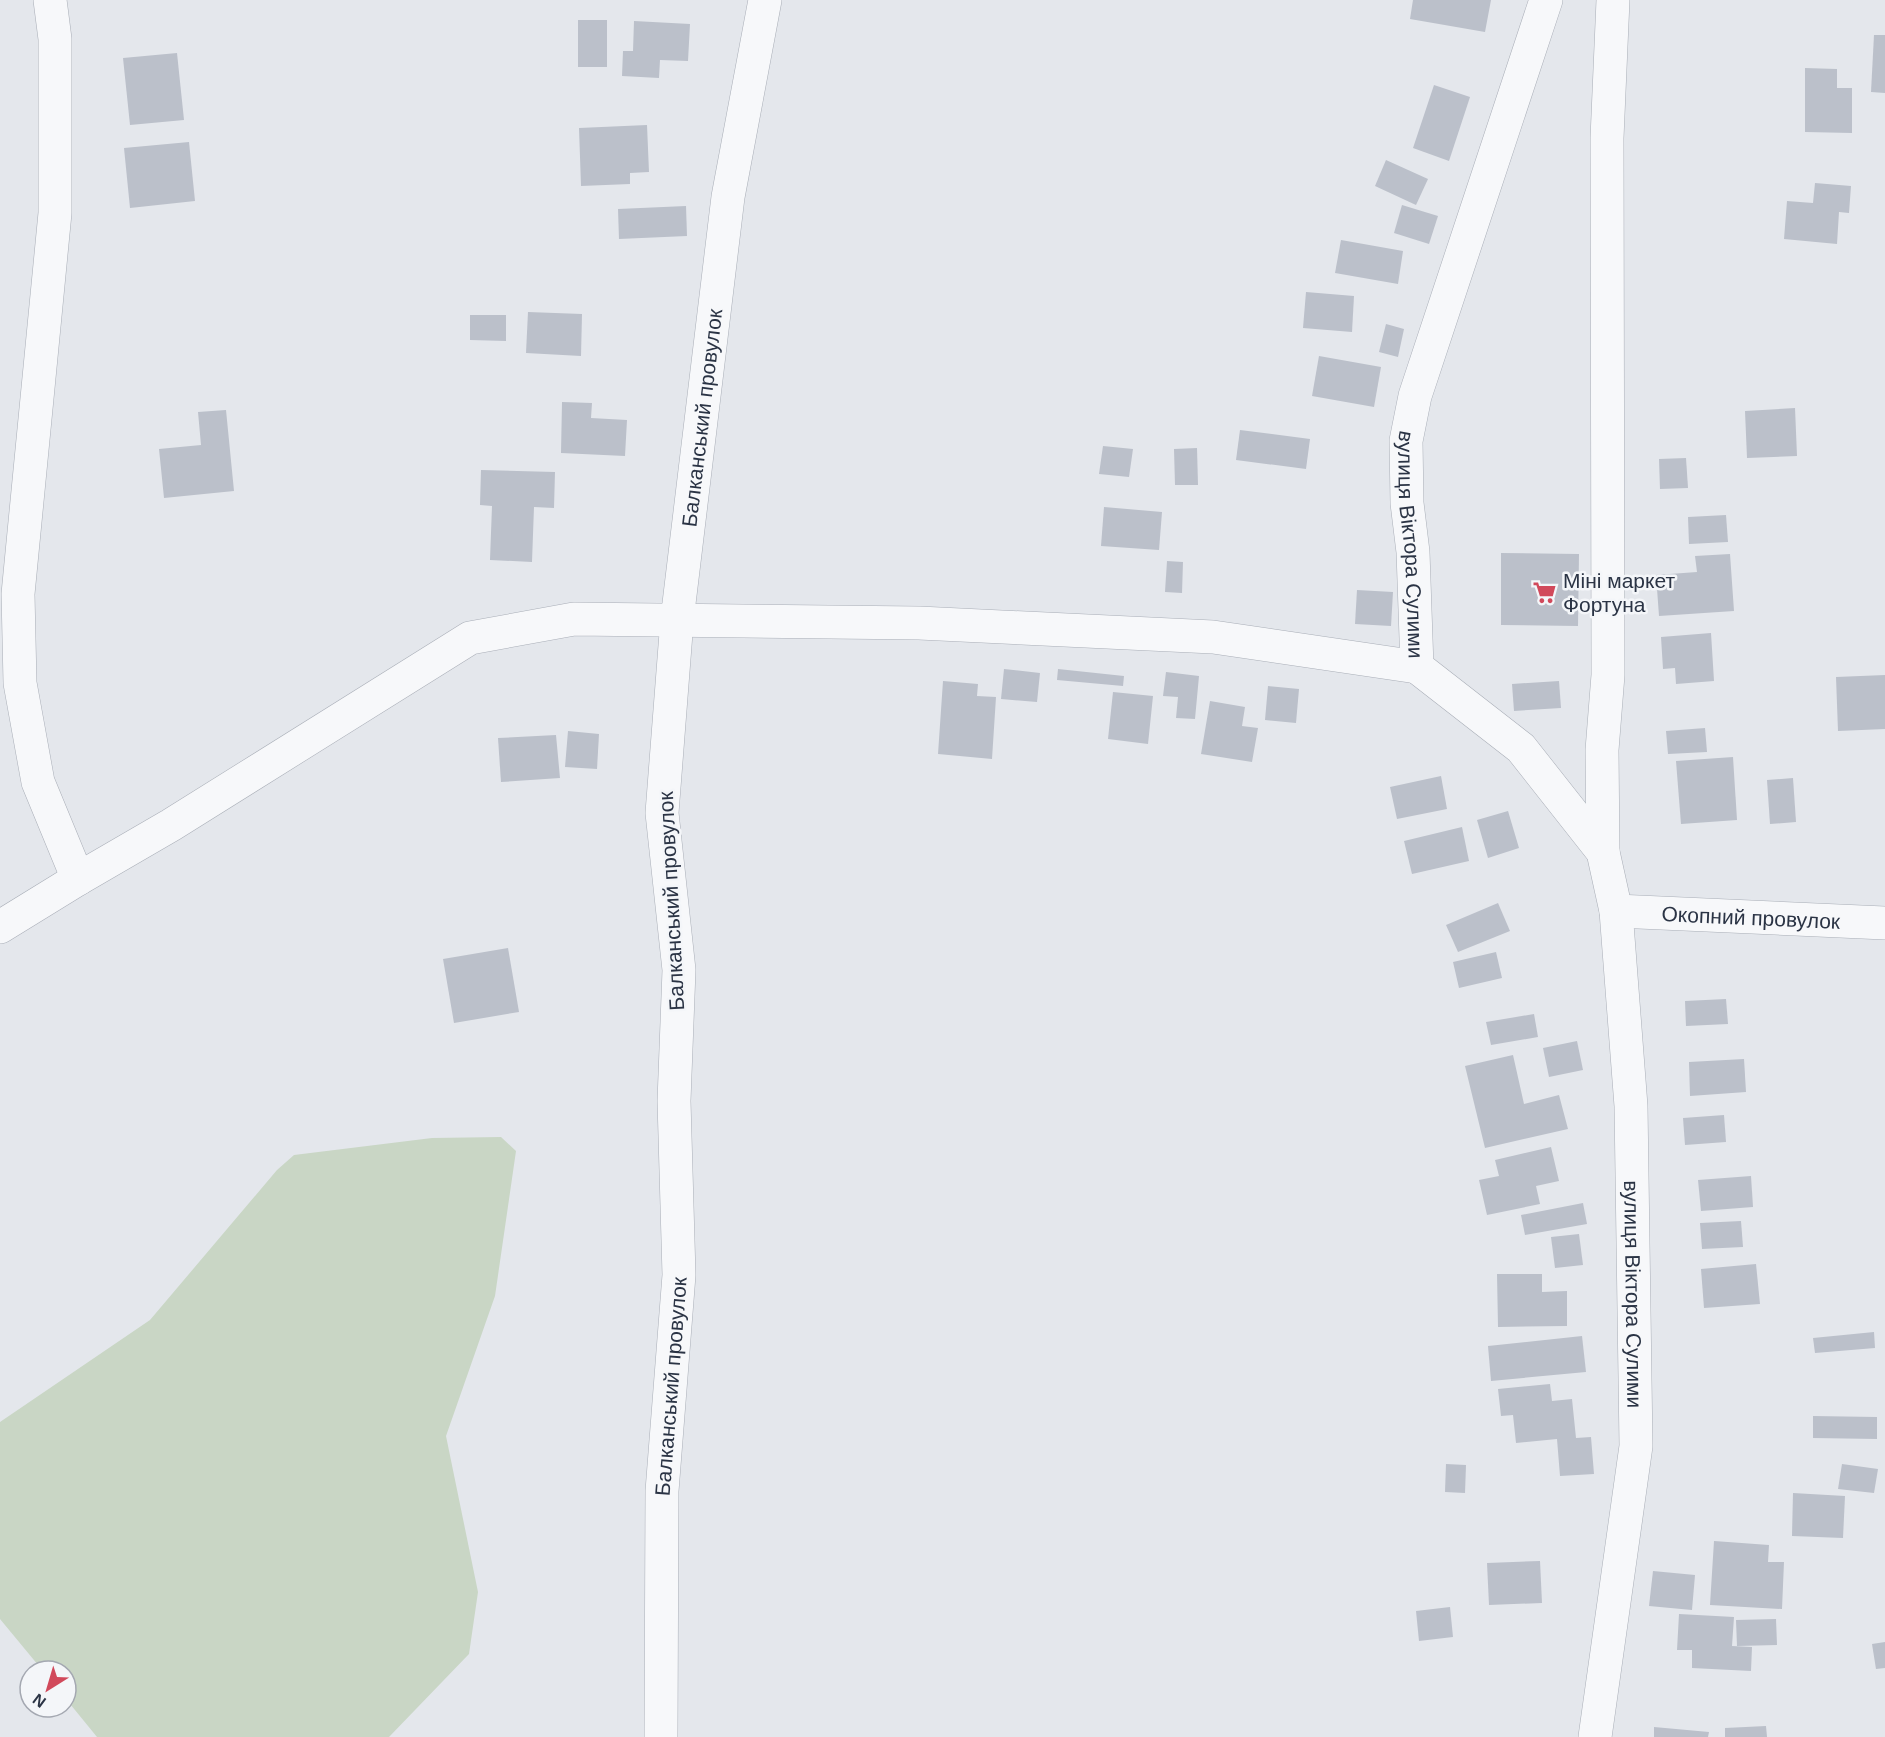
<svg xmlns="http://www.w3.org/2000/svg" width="1885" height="1737" viewBox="0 0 1885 1737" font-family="Arial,sans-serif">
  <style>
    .green { fill: #c9d6c5 }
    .building { fill: #bbc0ca }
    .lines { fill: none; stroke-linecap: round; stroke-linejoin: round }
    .minor-casing { stroke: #a9aeb7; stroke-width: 34 }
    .minor { stroke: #f7f8fa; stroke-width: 33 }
    .labels { text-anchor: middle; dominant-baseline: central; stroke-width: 5; stroke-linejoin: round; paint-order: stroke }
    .street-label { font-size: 21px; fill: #2b3445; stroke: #f4f6f9 }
    .poi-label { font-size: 21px; fill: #2b3445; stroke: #f4f6f9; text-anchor: start }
  </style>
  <rect width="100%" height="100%" fill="#e4e7ec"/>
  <path class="green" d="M 501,1137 L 516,1151 L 495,1296 L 446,1436 L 478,1592 L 469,1654 L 389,1737 L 97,1737 L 66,1699 L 66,1671 L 43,1671 L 0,1619 L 0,1422 L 150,1320 L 277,1170 L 294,1155 L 432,1138 Z"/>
  <g class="building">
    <path d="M 1413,0 L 1491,0 L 1485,32 L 1410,19 Z"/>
    <rect x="578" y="20" width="29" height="47"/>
    <path d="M 634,21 L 690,24 L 688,61 L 660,60 L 659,78 L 622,76 L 623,51 L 633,51 Z"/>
    <path d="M 1874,35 L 1885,35 L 1885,93 L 1871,92 Z"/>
    <path d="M 177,53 L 184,120 L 130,125 L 123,58 Z"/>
    <path d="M 1805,68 L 1837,69 L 1837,88 L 1852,88 L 1852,133 L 1805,132 Z"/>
    <path d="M 1434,85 L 1470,97 L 1449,161 L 1413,148 Z"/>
    <path d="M 647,125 L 649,172 L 630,173 L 630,184 L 581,186 L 579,128 Z"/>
    <path d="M 189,142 L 195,201 L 130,208 L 124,148 Z"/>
    <path d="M 1386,160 L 1428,179 L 1416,205 L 1375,186 Z"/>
    <path d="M 1815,183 L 1851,186 L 1849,213 L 1839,212 L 1837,244 L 1784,239 L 1787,201 L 1813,203 Z"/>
    <path d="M 1402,205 L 1438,216 L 1429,244 L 1394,233 Z"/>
    <path d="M 686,206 L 687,236 L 619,239 L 618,209 Z"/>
    <path d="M 1341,240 L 1403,251 L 1398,284 L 1335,273 Z"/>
    <path d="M 1306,292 L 1354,296 L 1352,332 L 1303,328 Z"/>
    <path d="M 528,312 L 582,314 L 581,356 L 526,353 Z"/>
    <path d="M 470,315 L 506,315 L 506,341 L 470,340 Z"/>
    <path d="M 1386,324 L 1404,329 L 1398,357 L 1379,352 Z"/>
    <path d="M 1319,356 L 1381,367 L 1374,407 L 1312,396 Z"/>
    <path d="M 562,402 L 592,403 L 591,418 L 627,420 L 625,456 L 561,453 Z"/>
    <path d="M 1795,408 L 1797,456 L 1747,458 L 1745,411 Z"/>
    <path d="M 226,410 L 234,491 L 164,498 L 159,449 L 201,445 L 198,412 Z"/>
    <path d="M 1240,430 L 1310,439 L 1306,469 L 1236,460 Z"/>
    <path d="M 1103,446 L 1133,449 L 1129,477 L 1099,474 Z"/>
    <path d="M 1197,448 L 1198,485 L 1175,485 L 1174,449 Z"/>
    <path d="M 1686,458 L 1688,488 L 1660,489 L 1659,459 Z"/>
    <path d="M 481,470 L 555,472 L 554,508 L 534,507 L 532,562 L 490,560 L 492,506 L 480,505 Z"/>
    <path d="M 1104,507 L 1162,512 L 1159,550 L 1101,546 Z"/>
    <path d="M 1726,515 L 1728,542 L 1689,544 L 1688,517 Z"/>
    <path d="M 1501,553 L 1579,554 L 1578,626 L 1501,625 Z"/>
    <path d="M 1730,554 L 1734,611 L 1659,616 L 1656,575 L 1697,572 L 1695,556 Z"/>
    <path d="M 1167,561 L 1183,562 L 1182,593 L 1165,592 Z"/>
    <path d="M 1357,590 L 1393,592 L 1391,626 L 1355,624 Z"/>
    <path d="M 1711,633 L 1714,681 L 1676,684 L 1675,668 L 1663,669 L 1661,637 Z"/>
    <path d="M 1004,669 L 1040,673 L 1037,702 L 1001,699 Z"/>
    <path d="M 1058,669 L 1124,676 L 1123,686 L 1057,680 Z"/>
    <path d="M 1166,672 L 1199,676 L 1195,719 L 1176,718 L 1178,697 L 1163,696 Z"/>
    <path d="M 1885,675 L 1885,729 L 1838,731 L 1836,677 Z"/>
    <path d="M 943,681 L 978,684 L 977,696 L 996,697 L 992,759 L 938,754 Z"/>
    <path d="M 1559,681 L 1561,708 L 1514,711 L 1512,684 Z"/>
    <path d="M 1268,686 L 1299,689 L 1296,723 L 1265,720 Z"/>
    <path d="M 1113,692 L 1153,696 L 1148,744 L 1108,739 Z"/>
    <path d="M 1210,701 L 1245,707 L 1242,726 L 1258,728 L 1252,762 L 1201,754 Z"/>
    <path d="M 1705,728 L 1707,752 L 1668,754 L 1666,731 Z"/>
    <path d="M 568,731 L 599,734 L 597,769 L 565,767 Z"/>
    <path d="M 556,735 L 560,778 L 501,782 L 498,738 Z"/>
    <path d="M 1733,757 L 1737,820 L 1681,824 L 1676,761 Z"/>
    <path d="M 1441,776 L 1447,809 L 1397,819 L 1390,787 Z"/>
    <path d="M 1793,778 L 1796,822 L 1770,824 L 1767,780 Z"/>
    <path d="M 1508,811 L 1519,848 L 1488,858 L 1477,820 Z"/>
    <path d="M 1462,827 L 1469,861 L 1412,874 L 1404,841 Z"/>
    <path d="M 1498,903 L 1510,931 L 1458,952 L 1446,925 Z"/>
    <path d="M 508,948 L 519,1012 L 454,1023 L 443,959 Z"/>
    <path d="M 1496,952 L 1502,978 L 1459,988 L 1453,962 Z"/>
    <path d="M 1726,999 L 1728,1024 L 1686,1026 L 1685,1001 Z"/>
    <path d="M 1534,1014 L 1538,1037 L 1491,1045 L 1486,1022 Z"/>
    <path d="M 1577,1041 L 1583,1070 L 1549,1077 L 1543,1048 Z"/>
    <path d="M 1513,1055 L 1524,1104 L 1559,1095 L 1568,1129 L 1485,1148 L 1465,1066 Z"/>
    <path d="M 1744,1059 L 1746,1092 L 1690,1096 L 1689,1062 Z"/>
    <path d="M 1724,1115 L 1726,1142 L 1685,1145 L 1683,1118 Z"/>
    <path d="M 1551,1147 L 1559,1181 L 1536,1186 L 1540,1204 L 1487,1215 L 1479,1180 L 1499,1176 L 1495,1160 Z"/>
    <path d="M 1751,1176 L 1753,1207 L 1701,1211 L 1698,1180 Z"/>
    <path d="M 1583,1203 L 1587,1224 L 1525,1235 L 1521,1215 Z"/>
    <path d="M 1741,1221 L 1743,1247 L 1702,1249 L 1700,1223 Z"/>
    <path d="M 1579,1234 L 1583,1265 L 1555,1268 L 1551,1237 Z"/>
    <path d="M 1756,1264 L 1760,1304 L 1704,1308 L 1701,1269 Z"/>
    <path d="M 1497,1274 L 1542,1274 L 1542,1292 L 1567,1291 L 1567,1326 L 1498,1327 Z"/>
    <path d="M 1874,1332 L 1875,1348 L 1815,1353 L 1813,1338 Z"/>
    <path d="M 1582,1336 L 1586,1372 L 1491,1381 L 1488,1346 Z"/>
    <path d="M 1550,1384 L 1552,1401 L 1572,1399 L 1576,1438 L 1591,1437 L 1594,1474 L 1560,1476 L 1557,1439 L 1516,1443 L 1513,1415 L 1501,1416 L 1498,1389 Z"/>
    <path d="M 1813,1416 L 1877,1417 L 1877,1439 L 1813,1438 Z"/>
    <path d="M 1446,1464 L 1466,1465 L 1465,1493 L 1445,1492 Z"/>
    <path d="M 1842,1464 L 1878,1469 L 1874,1493 L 1838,1489 Z"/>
    <path d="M 1793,1493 L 1845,1496 L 1843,1538 L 1792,1536 Z"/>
    <path d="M 1714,1541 L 1769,1545 L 1768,1562 L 1784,1562 L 1782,1609 L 1710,1605 Z"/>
    <path d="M 1540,1561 L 1542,1603 L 1489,1605 L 1487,1563 Z"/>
    <path d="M 1653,1571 L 1695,1575 L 1692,1610 L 1649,1606 Z"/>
    <path d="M 1450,1607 L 1453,1637 L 1419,1641 L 1416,1611 Z"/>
    <path d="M 1679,1614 L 1734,1617 L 1732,1646 L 1752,1647 L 1751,1671 L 1692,1668 L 1692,1650 L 1677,1650 Z"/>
    <path d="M 1776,1619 L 1777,1645 L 1737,1646 L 1736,1620 Z"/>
    <path d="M 1885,1642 L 1885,1668 L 1876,1669 L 1872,1644 Z"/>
    <path d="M 1766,1726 L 1767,1737 L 1725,1737 L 1725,1728 Z"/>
    <path d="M 1654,1727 L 1709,1732 L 1708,1737 L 1654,1737 Z"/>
  </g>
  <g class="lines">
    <defs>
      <g id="minor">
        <path d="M 50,0 L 55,39 L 55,213 L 18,594 L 20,683 L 38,782 L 78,879"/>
        <path id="s1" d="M 1546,0 L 1415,396 L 1406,441 L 1407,503 L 1413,552 L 1417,667 L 1521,748 L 1603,852 L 1616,911 L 1631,1106 L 1636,1446 L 1595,1737"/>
        <path d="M 1603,852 L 1602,750 L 1608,675 L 1607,138 L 1613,0"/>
        <path id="s2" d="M 1616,911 L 1885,923"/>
        <path d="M 0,927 L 78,879 L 171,825 L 470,638 L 574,619 L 919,623 L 1213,637 L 1417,667"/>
        <path id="s3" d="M 661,1737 L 662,1491 L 679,1275 L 674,1101 L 679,970 L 662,813 L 677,620 L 728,197 L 765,0"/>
      </g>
    </defs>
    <use href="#minor" class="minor-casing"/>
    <use href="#minor" class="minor"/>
  </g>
  <defs>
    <symbol id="supermarket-bare" viewBox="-9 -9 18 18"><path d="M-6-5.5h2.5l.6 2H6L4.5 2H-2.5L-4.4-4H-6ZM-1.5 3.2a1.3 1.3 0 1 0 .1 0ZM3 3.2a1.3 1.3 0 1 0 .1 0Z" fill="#d1495b" stroke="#f4f6f9" stroke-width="2.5" paint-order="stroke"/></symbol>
  </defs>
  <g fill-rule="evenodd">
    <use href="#supermarket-bare" x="1528" y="576" width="33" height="33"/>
  </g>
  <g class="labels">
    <g class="street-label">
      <text stroke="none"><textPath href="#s3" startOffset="1323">Балканський провулок</textPath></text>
      <text stroke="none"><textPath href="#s1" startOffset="567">вулиця Віктора Сулими</textPath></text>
      <text transform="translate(671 901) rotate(-93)">Балканський провулок</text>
      <text stroke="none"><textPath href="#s2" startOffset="135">Окопний провулок</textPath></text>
      <text stroke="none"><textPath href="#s1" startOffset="1398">вулиця Віктора Сулими</textPath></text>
      <text stroke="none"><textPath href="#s3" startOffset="351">Балканський провулок</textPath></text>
    </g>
    <g class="poi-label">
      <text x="1563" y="580">Міні маркет<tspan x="1563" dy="24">Фортуна</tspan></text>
    </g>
  </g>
  <g transform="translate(48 1689) rotate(217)"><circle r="28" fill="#f4f6f9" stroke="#a4a8b1" stroke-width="1.5"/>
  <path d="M0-4.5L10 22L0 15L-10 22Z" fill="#d1495b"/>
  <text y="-9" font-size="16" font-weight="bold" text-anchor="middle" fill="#2b3445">N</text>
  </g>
</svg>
